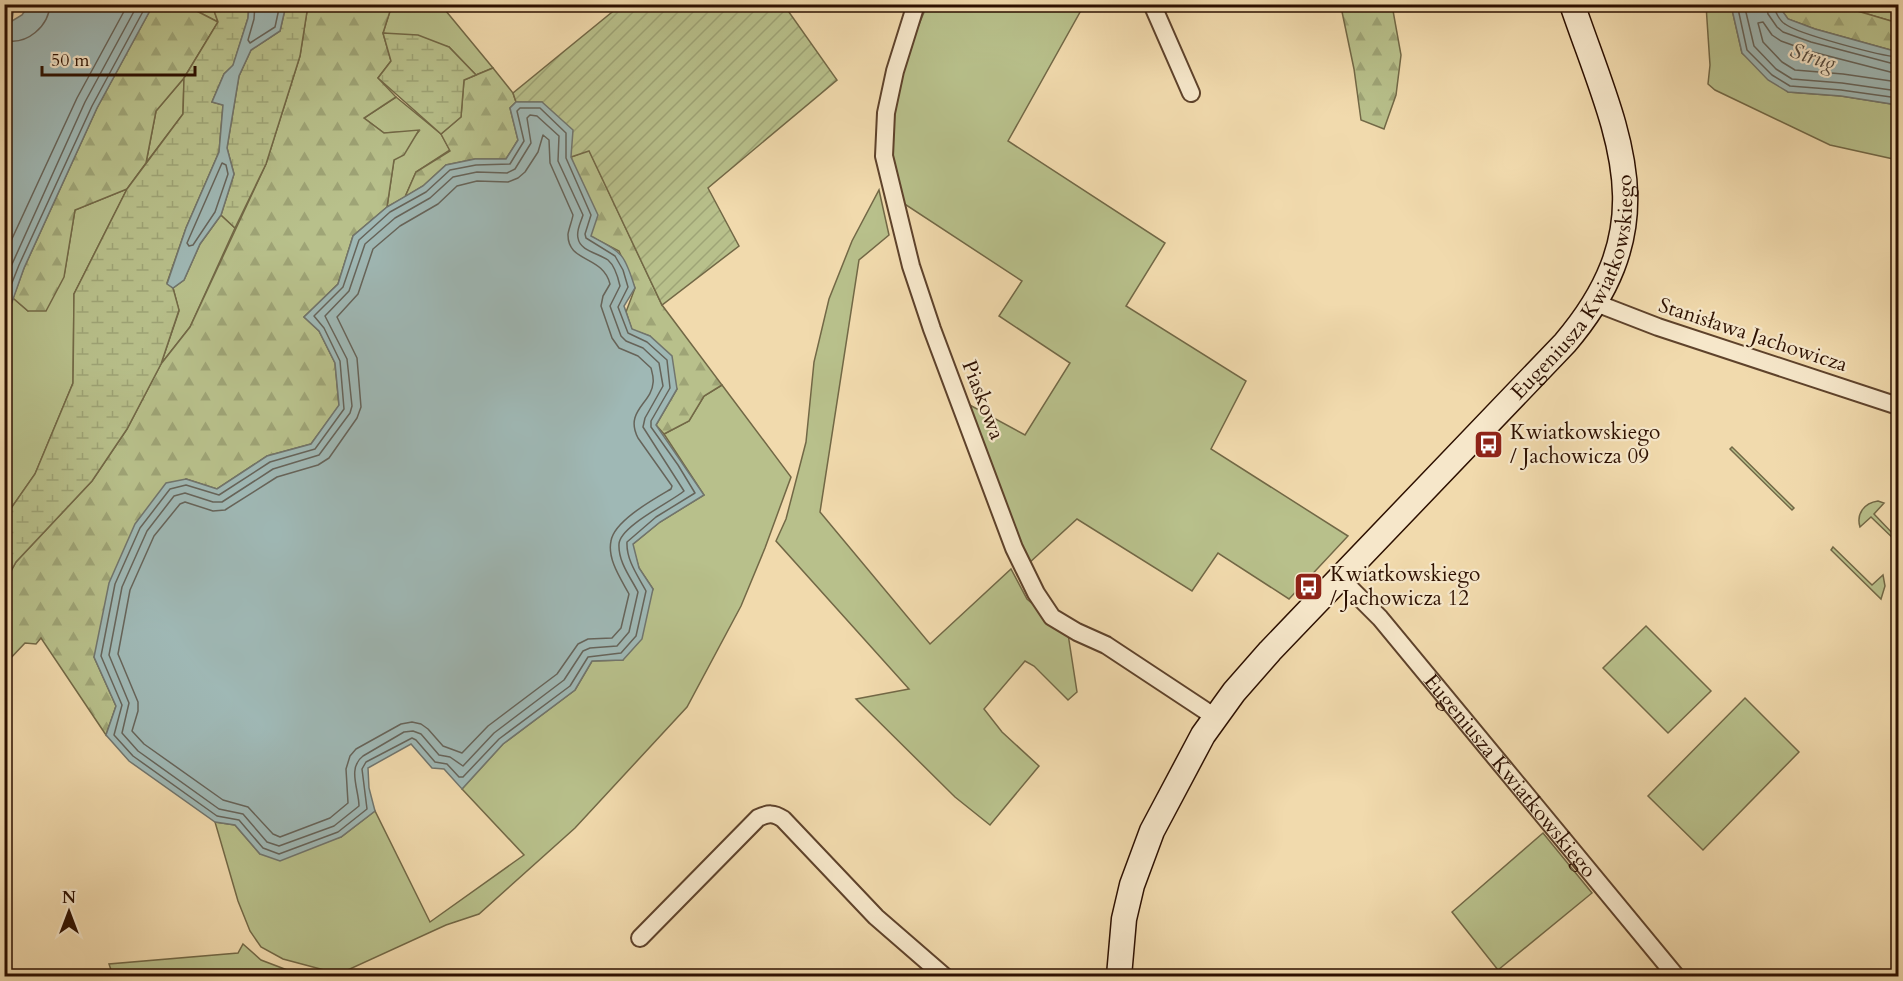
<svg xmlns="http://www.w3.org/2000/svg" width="1903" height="981" viewBox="0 0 1903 981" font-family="Cardo,serif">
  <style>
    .grass { fill: #b8c08b; stroke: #726846; stroke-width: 1.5 }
    .forest { fill: url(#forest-firs); stroke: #726846; stroke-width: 1.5 }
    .wetland { fill: url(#wetland-marsh); stroke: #726846; stroke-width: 1.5 }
    .garden { fill: url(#garden-furrows); stroke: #726846; stroke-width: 1.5 }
    .water { fill: #9fb8b5; stroke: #71756d; stroke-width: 1.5 }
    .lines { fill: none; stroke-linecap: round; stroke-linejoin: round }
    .shore { stroke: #66645a; stroke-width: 1.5 }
    .street-casing { stroke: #5e422b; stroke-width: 20 }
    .secondary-casing { stroke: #2d1000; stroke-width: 27 }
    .street { stroke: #f6e7ca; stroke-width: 16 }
    .secondary { stroke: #f6e7ca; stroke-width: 24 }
    .labels { text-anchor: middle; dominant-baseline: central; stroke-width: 4.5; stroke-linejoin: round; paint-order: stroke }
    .street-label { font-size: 21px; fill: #2d1000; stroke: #f6e7ca }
    .poi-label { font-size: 21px; fill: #2d1000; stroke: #f6e7ca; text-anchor: start }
    .water-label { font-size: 22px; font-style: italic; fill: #554b3f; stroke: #f6e7ca }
  </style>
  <defs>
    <pattern id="forest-firs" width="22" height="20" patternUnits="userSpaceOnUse" patternTransform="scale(1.5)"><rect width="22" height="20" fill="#b8c08b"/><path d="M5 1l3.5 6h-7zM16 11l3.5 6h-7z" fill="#9ea476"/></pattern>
    <pattern id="wetland-marsh" width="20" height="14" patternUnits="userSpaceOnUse" patternTransform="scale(1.5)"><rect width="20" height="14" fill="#b8c08b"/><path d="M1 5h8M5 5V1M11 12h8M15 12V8" fill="none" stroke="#9ea476"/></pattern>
    <pattern id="garden-furrows" width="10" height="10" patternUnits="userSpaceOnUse" patternTransform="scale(1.5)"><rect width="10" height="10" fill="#b8c08b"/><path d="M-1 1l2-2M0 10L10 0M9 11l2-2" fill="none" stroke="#9ea476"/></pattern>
  </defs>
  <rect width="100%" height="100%" fill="#f1daad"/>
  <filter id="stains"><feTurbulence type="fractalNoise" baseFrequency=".00333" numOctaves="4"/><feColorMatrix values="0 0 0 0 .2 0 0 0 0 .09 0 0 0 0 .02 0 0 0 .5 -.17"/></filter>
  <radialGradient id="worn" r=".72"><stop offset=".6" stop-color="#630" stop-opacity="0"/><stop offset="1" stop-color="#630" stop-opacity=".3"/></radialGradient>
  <g class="grass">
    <path d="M 185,5 L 212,5 L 218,22 Z"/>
    <path d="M 392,5 L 441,5 L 493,68 L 476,75 L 449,47 L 383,33 Z"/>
    <path d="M 927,5 L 1084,5 L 1008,141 L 1165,243 L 1126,306 L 1246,381 L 1211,449 L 1348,536 L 1289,599 L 1218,553 L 1192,591 L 1077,519 L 1028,564 L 966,403 L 1025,435 L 1070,363 L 999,316 L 1022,281 L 900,201 L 888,150 L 899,73 Z"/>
    <path d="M 1706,5 L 1731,5 L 1742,53 L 1788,92 L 1841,96 L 1898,105 L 1898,160 L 1830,145 L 1715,90 L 1708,84 L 1710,65 Z"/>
    <path d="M 1837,5 L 1898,5 L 1898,23 Z"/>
    <path d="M 184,78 L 183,114 L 146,163 L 156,111 Z"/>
    <path d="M 396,97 L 441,134 L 450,150 L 416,172 L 405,197 L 387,207 L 394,160 L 419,131 L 384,133 L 364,118 Z"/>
    <path d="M 127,189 L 74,294 L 73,383 L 35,474 L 5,517 L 4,322 L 13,298 L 28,311 L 64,276 L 75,210 Z"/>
    <path d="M 879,190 L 889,235 L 859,260 L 820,512 L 930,644 L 1011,569 L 1027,599 L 1068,634 L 1077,692 L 1068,700 L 1034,666 L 1025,661 L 984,709 L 1002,732 L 1039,766 L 990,825 L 955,797 L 856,699 L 909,689 L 776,541 L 786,519 L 806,442 L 814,362 L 829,299 L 852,241 Z"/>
    <path d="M 221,215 L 235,228 L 190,327 L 161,364 L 179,311 L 173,288 L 184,280 L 200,244 Z"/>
    <path d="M 722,385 L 791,477 L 765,548 L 741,606 L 687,707 L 575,828 L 479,914 L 446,925 L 339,974 L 283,959 L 261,947 L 250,931 L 238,901 L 215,822 L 235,825 L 260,854 L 341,837 L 375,811 L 430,922 L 524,855 L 462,789 L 503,744 L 575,690 L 592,661 L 623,660 L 653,589 L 639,568 L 632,545 L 660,522 L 704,495 L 664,434 L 689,421 L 704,396 Z"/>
    <path d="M 1732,447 L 1794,508 L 1792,510 L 1730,449 Z"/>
    <path d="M 1878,501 L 1884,503 L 1874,514 L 1898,539 L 1898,543 L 1871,517 L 1860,527 C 1856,514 1864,503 1878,501 Z"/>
    <path d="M 1833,547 L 1872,585 L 1883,575 L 1885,586 L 1881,599 L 1831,550 Z"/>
    <path d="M 1646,626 L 1711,691 L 1668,733 L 1603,668 Z"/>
    <path d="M 1745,698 L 1799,752 L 1703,850 L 1648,796 Z"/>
    <path d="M 1543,833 L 1592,893 L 1498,970 L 1452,912 Z"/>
    <path d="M 243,944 L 261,960 L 303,976 L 113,976 L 109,964 L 238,953 Z"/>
  </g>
  <g class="forest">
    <path d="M 153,5 L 185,5 L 218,22 L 184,78 L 156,111 L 146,163 L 127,189 L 75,210 L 64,277 L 46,311 L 28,311 L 13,298 L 24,268 L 97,108 Z"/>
    <path d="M 308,5 L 392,5 L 383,33 L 391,61 L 378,78 L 396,97 L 364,118 L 384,133 L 419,130 L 404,155 L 394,160 L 387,207 L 353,236 L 338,284 L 304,317 L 319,331 L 335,363 L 339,406 L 311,444 L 267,456 L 217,489 L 186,479 L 94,657 L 116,706 L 106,735 L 41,638 L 36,644 L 25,643 L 5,664 L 5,582 L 16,562 L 92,481 L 127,429 L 161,364 L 190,327 L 266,164 L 300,56 Z"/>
    <path d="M 1350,5 L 1392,5 L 1401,55 L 1396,95 L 1384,129 L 1361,120 L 1354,69 L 1341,7 Z"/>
    <path d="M 1778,5 L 1837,5 L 1898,23 L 1898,52 L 1815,29 L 1788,19 Z"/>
    <path d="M 493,68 L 513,93 L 516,102 L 510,108 L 518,140 L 506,159 L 475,159 L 446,165 L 423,186 L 405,197 L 416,172 L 450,151 L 441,134 L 461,117 L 464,80 Z"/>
    <path d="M 589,150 L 662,305 L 722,385 L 704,396 L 689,421 L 664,434 L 656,425 L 677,389 L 650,336 L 632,330 L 626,312 L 635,288 L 619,251 L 590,236 L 571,157 Z"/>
  </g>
  <g class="wetland">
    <path d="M 212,5 L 249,5 L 248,18 L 233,66 L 224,74 L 212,102 L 223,105 L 219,152 L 186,228 L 167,283 L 173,288 L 179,310 L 161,364 L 127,429 L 92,481 L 16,562 L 5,582 L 5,517 L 35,474 L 73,383 L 74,294 L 127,189 L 183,114 L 184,78 L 218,22 Z"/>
    <path d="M 286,5 L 308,5 L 300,56 L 266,164 L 235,228 L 221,215 L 234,174 L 227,148 L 239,76 L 251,50 L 280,31 Z"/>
    <path d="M 383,33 L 418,35 L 449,47 L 476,75 L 464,80 L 461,117 L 441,134 L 378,78 L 391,61 Z"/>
  </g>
  <path class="garden" d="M 622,4 L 784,5 L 837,80 L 708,188 L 739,246 L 662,305 L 589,151 L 571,157 L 542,102 L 516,102 L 513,93 Z"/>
  <g class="water">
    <path d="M 5,4 L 14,5 L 12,21 L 22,15 L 29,5 L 153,5 L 97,108 L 24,268 L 5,322 Z"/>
    <path d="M 249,5 L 286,5 L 280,31 L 251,50 L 239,76 L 227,148 L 234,174 L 221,215 L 200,244 L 184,280 L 173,288 L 167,284 L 186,228 L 219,152 L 223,105 L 212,102 L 224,74 L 233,65 L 248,18 Z"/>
    <path d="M 1731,5 L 1778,5 L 1788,19 L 1815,29 L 1898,52 L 1898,105 L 1841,96 L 1788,92 L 1768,80 L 1742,53 Z"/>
    <path d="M 516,102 L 542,102 L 573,130 L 571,157 L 598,215 L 591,236 C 622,253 624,252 635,288 L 624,306 L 632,329 L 650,336 L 672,356 L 677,389 L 656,425 L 704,495 L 660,522 L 633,544 L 639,568 L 653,589 L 642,639 L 623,660 L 592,661 L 575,690 L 503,744 L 462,789 L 444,769 L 432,768 L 411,744 L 368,768 L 369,788 L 375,811 L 341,837 L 280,861 L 260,854 L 235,825 L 215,822 L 129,761 L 106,735 L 116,706 L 94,657 L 109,583 L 135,524 L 166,483 L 186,479 L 217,489 L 267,456 L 311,444 L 339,405 L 335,363 L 319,331 L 304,317 L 338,284 L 353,236 L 387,207 L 423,186 L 446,165 L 475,159 L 506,159 L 518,140 L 510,108 Z"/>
  </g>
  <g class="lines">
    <g class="shore">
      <path d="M 255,4 L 254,19 L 248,40 L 250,43 L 275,27 L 280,4"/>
      <path d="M 1737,4 L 1747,50 L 1772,75 L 1790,86 L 1841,90 L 1898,98"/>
      <path d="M 1744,4 L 1754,46 L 1776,69 L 1792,79 L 1842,83 L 1898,91"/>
      <path d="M 1766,4 L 1768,14 L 1777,27 L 1783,32 L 1811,42 L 1898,65"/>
      <path d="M 1774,4 C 1774,11 1780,21 1785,24 C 1798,34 1881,56 1898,57"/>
      <path d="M 4,40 C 27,46 49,26 50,4"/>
      <path d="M 1898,74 L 1809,51 L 1781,41 L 1772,35 L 1763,22 L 1758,23 L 1763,42 L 1782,62 L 1795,70 L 1843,74 L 1898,82"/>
      <path d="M 520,108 L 540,108 L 566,133 L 566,158 L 591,215 L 585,234 L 586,238 L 615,256 L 623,270 L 628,287 L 618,307 L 628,333 L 647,342 L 667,360 L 670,388 L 651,421 L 651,427 L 678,465 L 695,493 L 656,517 L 627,542 C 626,560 638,576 646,591 L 636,636 L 621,653 L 588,657 L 570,686 L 499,739 L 463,777 L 459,777 L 447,764 L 435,762 L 416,740 L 412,738 L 366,762 L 362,769 L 367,809 L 338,832 L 279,854 L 263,848 L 239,820 L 217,816 L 133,756 L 114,735 L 122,705 L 101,656 L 115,584 L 140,528 L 170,489 L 186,485 L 219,495 L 270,462 L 315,449 L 344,409 L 340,361 L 324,328 L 314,316 L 343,287 L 359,240 L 390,212 L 426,192 L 450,170 L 476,165 L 510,164 L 524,141 L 517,111 Z"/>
      <path d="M 530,115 L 537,116 L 559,136 L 558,161 L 583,215 C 581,222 576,230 578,238 C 580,251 598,253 608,260 C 615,266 618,277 620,286 L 610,306 L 621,336 L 626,341 L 643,348 L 659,363 L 663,386 L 645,418 L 643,427 L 684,491 C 671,502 620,526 619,544 C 618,562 631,578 638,592 L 629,632 L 617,646 L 590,648 L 583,651 L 564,680 L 494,733 L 463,766 L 450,757 L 439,755 L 421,734 L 413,731 L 404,732 L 363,756 C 347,768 359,790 359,806 L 334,826 L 279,846 L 267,842 L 243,814 L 219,809 L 138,751 L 122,733 L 129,703 L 109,655 L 122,587 L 147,531 L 174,496 L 185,493 L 213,502 L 222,502 L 273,469 L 319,455 L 350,413 L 352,406 L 347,359 L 325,316 L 349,291 L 365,244 L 395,218 L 430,198 L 453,177 L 477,172 L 507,173 L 515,169 L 531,143 L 527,118 Z"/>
      <path d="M 543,135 L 549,140 L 550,163 L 573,215 C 572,221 569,228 568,234 C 567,263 603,255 610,284 L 603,296 L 601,306 L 612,338 L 619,348 L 638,356 L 651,368 C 652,372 654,378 653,383 C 652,403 624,411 638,438 L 672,486 L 671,489 C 654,499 614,521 611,541 C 607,559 621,579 629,594 L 621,628 L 612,638 L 588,639 L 578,644 L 557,674 L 488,726 L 462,753 L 443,746 L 428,729 L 421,724 L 412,722 L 401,724 L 356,749 L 350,756 L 346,769 L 348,803 L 330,818 L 280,837 L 273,834 L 248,807 L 223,800 L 144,744 L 132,731 L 138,711 L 138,702 L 118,654 L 130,590 L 154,536 L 180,504 L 185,502 L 213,511 L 225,510 L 277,477 L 318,465 L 329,458 L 357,418 L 361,407 L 357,358 L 337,317 L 358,294 L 373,249 L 400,226 L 438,204 L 457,186 L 477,181 L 508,182 L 518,178 L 525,172 L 538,152 Z"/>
      <path d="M 222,163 L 226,165 L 228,174 L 215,212 L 193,245 L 189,246 L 187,243 Z"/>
      <path d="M 4,256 L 77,98 L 128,4"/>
      <path d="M 4,282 L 85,102 L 138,4"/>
      <path d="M 4,303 L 19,265 L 92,106 L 147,4"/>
    </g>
    <defs>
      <g id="street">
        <path d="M 916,4 L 895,71 L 886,113 L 884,156 L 911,266 L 932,329 L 1014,548 L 1036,593 L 1052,617 L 1077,632 L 1106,645 L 1215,717"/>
        <path d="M 1152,4 L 1191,93"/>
        <path d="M 1596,303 L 1658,327 L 1898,406"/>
        <path id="s1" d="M 1340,578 L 1380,618 L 1676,976"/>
        <path d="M 640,938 L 758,818 C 768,813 774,813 783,819 L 876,917 L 944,976"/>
      </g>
      <g id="secondary">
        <path id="s2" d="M 1119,976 L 1124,919 L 1132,885 L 1152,831 L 1203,735 L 1234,692 L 1270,651 L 1565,343 C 1668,222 1617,135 1572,4"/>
      </g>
    </defs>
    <use href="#street" class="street-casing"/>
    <use href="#secondary" class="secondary-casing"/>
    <use href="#street" class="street"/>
    <use href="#secondary" class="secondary"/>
  </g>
  <defs>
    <symbol id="bus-square" viewBox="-11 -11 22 22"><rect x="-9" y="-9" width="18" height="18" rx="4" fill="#8f2418" stroke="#f6e7ca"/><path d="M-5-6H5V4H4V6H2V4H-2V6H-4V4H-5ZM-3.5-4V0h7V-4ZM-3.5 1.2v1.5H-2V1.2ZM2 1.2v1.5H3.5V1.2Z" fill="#fff"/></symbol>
  </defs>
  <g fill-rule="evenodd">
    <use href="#bus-square" x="1472" y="428" width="33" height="33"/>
    <use href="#bus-square" x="1292" y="570" width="33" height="33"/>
  </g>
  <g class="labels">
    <g class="street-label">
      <text stroke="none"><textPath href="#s2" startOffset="848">Eugeniusza Kwiatkowskiego</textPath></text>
      <text transform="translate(1753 335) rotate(18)">Stanisława Jachowicza</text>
      <text transform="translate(983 400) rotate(69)">Piaskowa</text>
      <text stroke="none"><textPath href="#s1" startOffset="261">Eugeniusza Kwiatkowskiego</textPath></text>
    </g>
    <g class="poi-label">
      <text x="1510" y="432">Kwiatkowskiego<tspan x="1510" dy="24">/ Jachowicza 09</tspan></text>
      <text x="1330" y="574">Kwiatkowskiego<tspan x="1330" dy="24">/ Jachowicza 12</tspan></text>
    </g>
    <g class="water-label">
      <text transform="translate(1813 57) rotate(18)">Strug</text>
    </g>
  </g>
  <rect width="1903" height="981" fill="none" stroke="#f1daad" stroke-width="24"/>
  <rect x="6" y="6" width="1891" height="969" fill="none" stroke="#2d1000" stroke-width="3"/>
  <rect x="12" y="12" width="1879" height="957" fill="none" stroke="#2d1000" stroke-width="1.5"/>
  <g transform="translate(69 912)" stroke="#f6e7ca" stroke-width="4.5" paint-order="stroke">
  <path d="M0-4.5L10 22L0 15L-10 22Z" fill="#2d1000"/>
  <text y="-9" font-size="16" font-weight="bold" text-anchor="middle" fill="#2d1000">N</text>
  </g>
  <path d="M42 66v9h153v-9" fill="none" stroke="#2d1000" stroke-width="3"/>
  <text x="51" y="66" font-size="18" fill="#2d1000" stroke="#f6e7ca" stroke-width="4.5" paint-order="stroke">50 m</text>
  <rect width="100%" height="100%" filter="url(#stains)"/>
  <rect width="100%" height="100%" fill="url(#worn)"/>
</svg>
